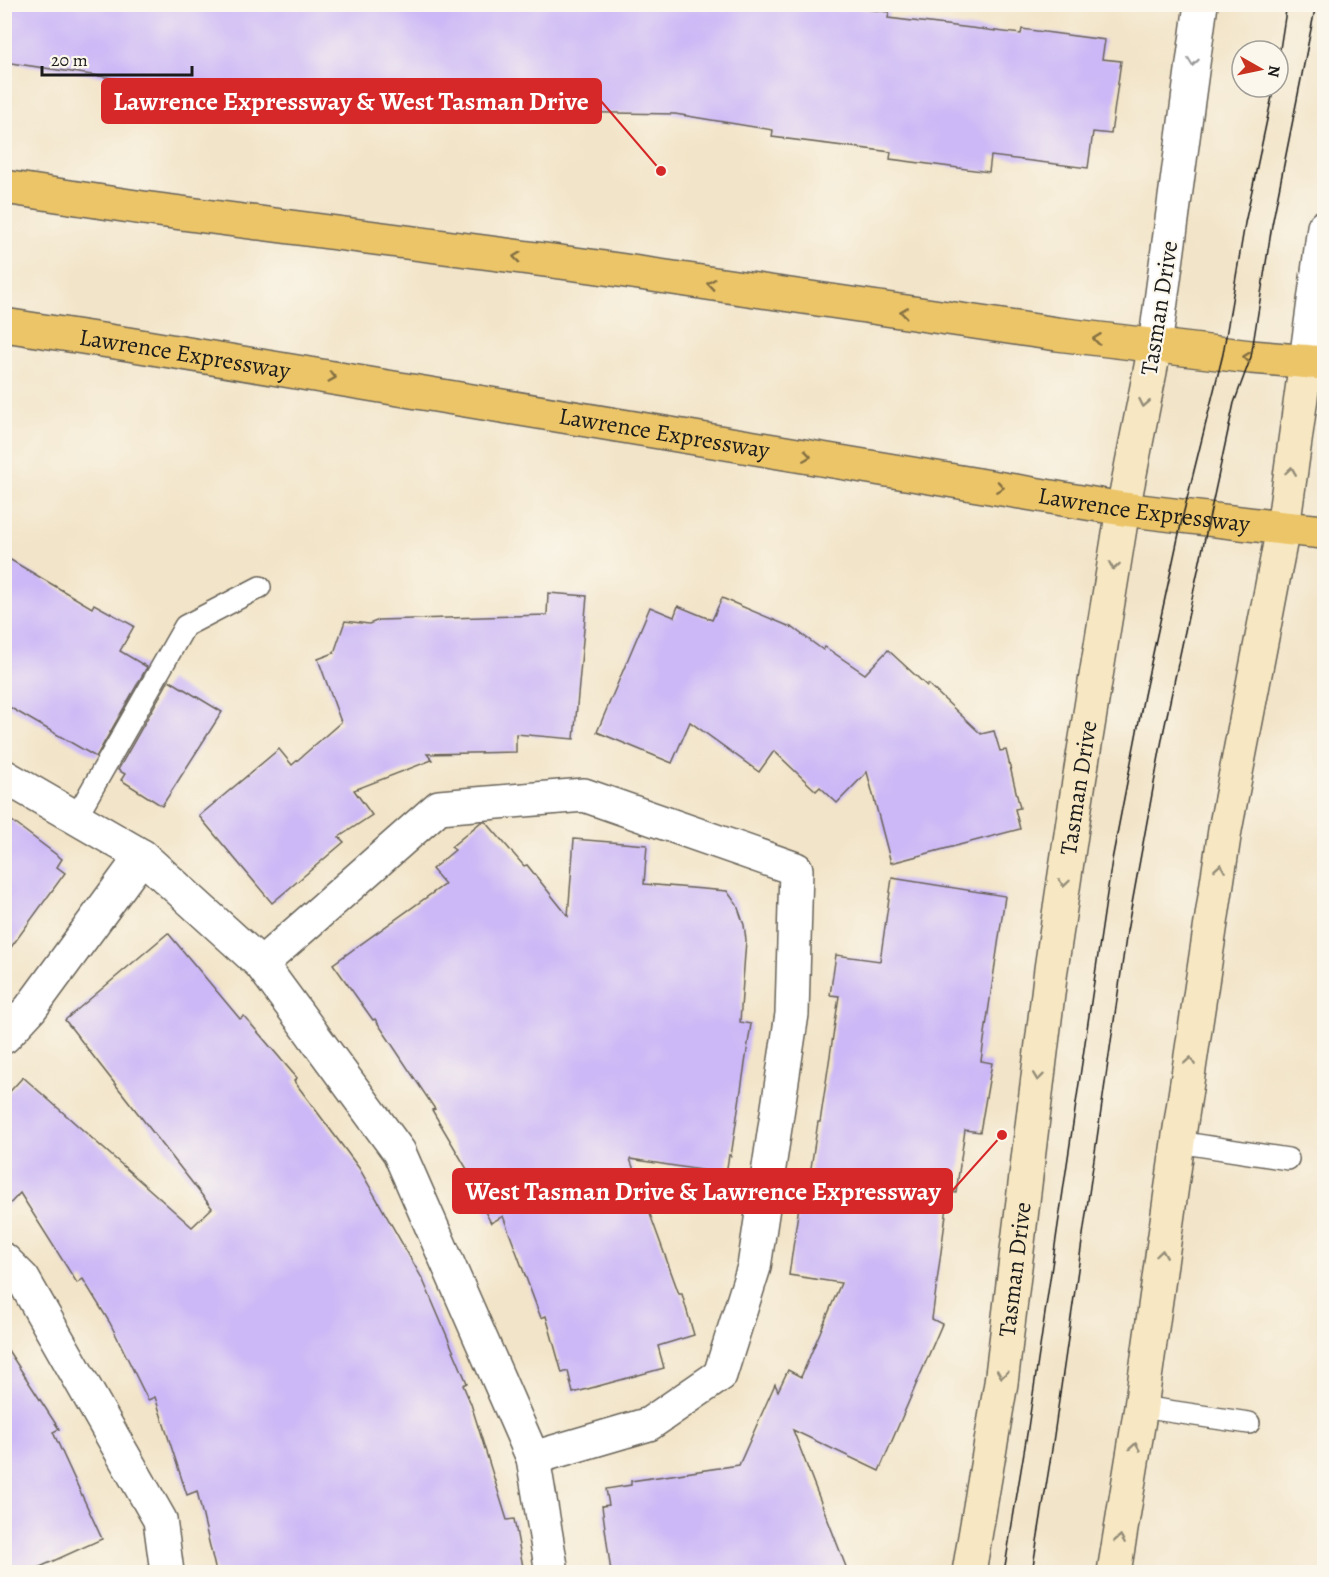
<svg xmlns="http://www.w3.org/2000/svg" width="1329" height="1577" viewBox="0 0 1329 1577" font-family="Alegreya,serif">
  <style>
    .building { fill: #ccb8f6 }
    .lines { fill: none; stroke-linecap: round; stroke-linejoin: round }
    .service-casing { stroke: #676258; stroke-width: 24 }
    .minor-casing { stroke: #676258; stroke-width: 36 }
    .tertiary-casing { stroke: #676258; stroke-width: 36 }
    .secondary-casing { stroke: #676258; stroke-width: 36 }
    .trunk-casing { stroke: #676258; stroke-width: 36 }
    .service { stroke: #fff; stroke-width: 21 }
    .minor { stroke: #fff; stroke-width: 33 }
    .tertiary { stroke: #fff; stroke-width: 33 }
    .secondary { stroke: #f7e8c3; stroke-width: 33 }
    .trunk { stroke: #ecc569; stroke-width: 33 }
    .tram { stroke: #1c1c1c; stroke-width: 1.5 }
    .oneway { stroke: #999 }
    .oneway2 { stroke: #847042 }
    .oneway3 { stroke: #948c78 }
    .labels { text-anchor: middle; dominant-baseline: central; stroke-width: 4.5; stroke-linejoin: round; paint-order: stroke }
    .street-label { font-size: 24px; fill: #1c1c1c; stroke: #fbf7ec }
    .leader { fill: none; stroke: #d62828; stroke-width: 2 }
    .callout-dot { fill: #d62828; stroke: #fbf7ec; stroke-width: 2 }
    .callout { fill: #d62828; stroke: #d62828; stroke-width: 2 }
    .callout-label { font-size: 26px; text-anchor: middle; font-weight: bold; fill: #fff }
  </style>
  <rect width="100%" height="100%" fill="#fbf7ec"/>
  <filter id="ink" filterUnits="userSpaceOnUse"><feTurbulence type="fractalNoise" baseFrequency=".0167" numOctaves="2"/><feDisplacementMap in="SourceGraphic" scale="12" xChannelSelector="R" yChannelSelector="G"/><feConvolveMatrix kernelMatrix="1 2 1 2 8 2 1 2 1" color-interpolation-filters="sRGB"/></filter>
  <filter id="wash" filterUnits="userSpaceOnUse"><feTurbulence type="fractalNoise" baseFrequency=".008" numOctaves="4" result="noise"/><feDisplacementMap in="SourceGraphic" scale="24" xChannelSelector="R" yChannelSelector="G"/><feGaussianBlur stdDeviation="1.35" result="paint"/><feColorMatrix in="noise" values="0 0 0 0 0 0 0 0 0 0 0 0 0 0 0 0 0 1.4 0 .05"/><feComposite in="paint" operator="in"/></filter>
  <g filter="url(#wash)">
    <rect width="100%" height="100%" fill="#f2e4c8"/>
    <g id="blocks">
      <g class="building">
        <path d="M 4,4 L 827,4 L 889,12 L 888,18 L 1021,34 L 1022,29 L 1105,40 L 1102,59 L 1121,61 L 1111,134 L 1093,132 L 1088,168 L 991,156 L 989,172 L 890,159 L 891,152 L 772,137 L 773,130 L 675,114 L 556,112 L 556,102 L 339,97 L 339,114 L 187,92 L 188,89 L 4,62 Z"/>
        <path d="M 4,556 L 92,608 L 94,604 L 134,626 L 120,651 L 147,667 L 96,757 L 4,704 Z"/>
        <path d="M 548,593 L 587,596 L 574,739 L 516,734 L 516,752 L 427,754 L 432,760 L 354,790 L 372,815 L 339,837 L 344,842 L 272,903 L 199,816 L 279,749 L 292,765 L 341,722 L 318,659 L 334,653 L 345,621 L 369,624 L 379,620 L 547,615 Z"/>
        <path d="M 722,598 L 793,628 L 823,650 L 825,647 L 865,674 L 888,650 L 927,686 L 928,684 L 981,734 L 994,731 L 1000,751 L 1006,750 L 1020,808 L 1015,809 L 1020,829 L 891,863 L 867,772 L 837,803 L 820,787 L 816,791 L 774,751 L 759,772 L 690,722 L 672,763 L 597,732 L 650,607 L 674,617 L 678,606 L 712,620 Z"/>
        <path d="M 169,680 L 222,712 L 162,806 L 121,780 L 125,774 L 118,770 Z"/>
        <path d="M 4,815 L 62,859 L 57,867 L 65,873 L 4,957 Z"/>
        <path d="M 481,822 L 486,822 L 524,866 L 527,865 L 568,916 L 574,839 L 647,845 L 644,884 L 727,891 L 737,905 L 744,925 L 746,940 L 740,1022 L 751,1024 L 731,1156 L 729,1155 L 726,1174 L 630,1159 L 679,1294 L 682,1294 L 694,1335 L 658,1346 L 664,1368 L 573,1393 L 568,1371 L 562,1373 L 546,1316 L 541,1318 L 503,1216 L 491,1223 L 470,1183 L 474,1181 L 432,1110 L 435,1109 L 375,1019 L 373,1020 L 333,964 L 445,884 L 432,869 L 455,850 L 451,847 Z"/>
        <path d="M 892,878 L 1005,896 L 981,1061 L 992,1063 L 980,1132 L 965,1130 L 956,1193 L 949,1192 L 932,1319 L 942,1324 L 879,1471 L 793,1430 L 848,1572 L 611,1572 L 602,1506 L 609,1505 L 606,1489 L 631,1485 L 631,1481 L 739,1465 L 775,1384 L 778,1391 L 788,1370 L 801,1377 L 841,1283 L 789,1275 L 799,1206 L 805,1207 L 818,1122 L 820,1122 L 839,996 L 830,995 L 836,955 L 880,961 Z"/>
        <path d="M 168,933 L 240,1019 L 244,1016 L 297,1078 L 294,1081 L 359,1168 L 423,1280 L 467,1383 L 463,1385 L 471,1404 L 507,1520 L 514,1519 L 524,1572 L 216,1572 L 197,1491 L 187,1495 L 155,1397 L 148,1400 L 110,1323 L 83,1279 L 77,1283 L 20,1193 L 4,1210 L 4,1098 L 23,1077 L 192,1227 L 212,1208 L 65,1020 Z"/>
        <path d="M 4,1344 L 59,1429 L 53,1432 L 102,1539 L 29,1572 L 4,1572 Z"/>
      </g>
    </g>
  </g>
  <g filter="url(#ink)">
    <use href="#blocks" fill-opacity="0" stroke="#676258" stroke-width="1.5"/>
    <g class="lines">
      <defs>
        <g id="service">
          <path d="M 76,817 L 185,626 L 260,587"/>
          <path d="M 1178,1142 L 1288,1159"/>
          <path d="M 1141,1407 L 1249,1423"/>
        </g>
        <g id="minor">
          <path d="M 4,776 L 142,856 L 261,964 L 399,1152 L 533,1458 L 552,1572"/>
          <path d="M 261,964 L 439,807 L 584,795 L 796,869 L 792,1014 L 754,1267 L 720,1375 L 649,1424 L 533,1458"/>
          <path d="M 4,1037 L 30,1009 L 142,856"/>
          <path d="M 4,1260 L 23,1279 L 160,1520 L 167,1572"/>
        </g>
        <g id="tertiary">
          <path d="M 1155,346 L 1201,4"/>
          <path d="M 1306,361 L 1324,227"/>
        </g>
        <g id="secondary">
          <path id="s1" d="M 969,1572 L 1001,1383 L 1051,969 L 1077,794 L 1123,509 L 1155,346"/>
          <path d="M 1114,1572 L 1141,1407 L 1178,1142 L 1225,830 L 1283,528 L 1306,361"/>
        </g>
        <g id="trunk">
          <path d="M 4,187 L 143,208 L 591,266 L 1057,334 L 1251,357 L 1324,363"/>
          <path id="s2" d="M 4,325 L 128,344 L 1123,509 L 1283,528 L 1324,532"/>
        </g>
      </defs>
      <use href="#service" class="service-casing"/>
      <use href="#minor" class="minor-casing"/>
      <use href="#tertiary" class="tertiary-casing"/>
      <use href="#secondary" class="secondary-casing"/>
      <use href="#trunk" class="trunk-casing"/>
      <use href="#service" class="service"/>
      <use href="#minor" class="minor"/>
      <use href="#tertiary" class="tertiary"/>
      <use href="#secondary" class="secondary"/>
      <use href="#trunk" class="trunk"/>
      <g class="tram">
        <path d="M 1278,62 L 1287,4"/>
        <path d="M 1004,1572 L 1028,1428 L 1112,860 L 1144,695 L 1183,515 L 1223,354 L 1245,223 L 1274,87"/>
        <path d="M 1032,1572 L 1051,1456 L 1127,931 L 1163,734 L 1209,519 L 1234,403 L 1251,357 L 1272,225 L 1316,4"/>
      </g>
    </g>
    <defs><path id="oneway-chevron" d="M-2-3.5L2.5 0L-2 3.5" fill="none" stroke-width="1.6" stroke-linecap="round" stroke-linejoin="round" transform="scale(1.5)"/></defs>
    <use class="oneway" href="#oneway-chevron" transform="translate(1193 62) rotate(98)"/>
    <g class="oneway2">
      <use href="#oneway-chevron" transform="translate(517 257) rotate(-173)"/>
      <use href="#oneway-chevron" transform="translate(711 284) rotate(-172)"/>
      <use href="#oneway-chevron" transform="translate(904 312) rotate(-172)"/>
      <use href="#oneway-chevron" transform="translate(1097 339) rotate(-173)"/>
      <use href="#oneway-chevron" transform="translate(1247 357) rotate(-174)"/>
      <use href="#oneway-chevron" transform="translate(332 377) rotate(9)"/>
      <use href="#oneway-chevron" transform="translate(807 456) rotate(9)"/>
      <use href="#oneway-chevron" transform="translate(1000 487) rotate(9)"/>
    </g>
    <g class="oneway3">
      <use href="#oneway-chevron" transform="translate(1144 403) rotate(101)"/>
      <use href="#oneway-chevron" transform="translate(1291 471) rotate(-82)"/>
      <use href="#oneway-chevron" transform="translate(1114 566) rotate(99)"/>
      <use href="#oneway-chevron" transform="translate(1220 868) rotate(-81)"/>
      <use href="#oneway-chevron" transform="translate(1064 883) rotate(98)"/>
      <use href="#oneway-chevron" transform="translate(1190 1061) rotate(-81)"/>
      <use href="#oneway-chevron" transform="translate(1038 1077) rotate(97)"/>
      <use href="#oneway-chevron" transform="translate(1162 1254) rotate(-82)"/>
      <use href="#oneway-chevron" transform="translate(1002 1374) rotate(97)"/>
      <use href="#oneway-chevron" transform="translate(1135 1447) rotate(-81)"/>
      <use href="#oneway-chevron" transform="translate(1120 1539) rotate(-81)"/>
    </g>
  </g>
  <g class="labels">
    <g class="street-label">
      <text transform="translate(1159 308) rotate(-81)">Tasman Drive</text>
      <text stroke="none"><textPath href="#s2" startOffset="183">Lawrence Expressway</textPath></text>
      <text stroke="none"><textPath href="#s2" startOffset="669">Lawrence Expressway</textPath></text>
      <text stroke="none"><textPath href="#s2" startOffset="1155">Lawrence Expressway</textPath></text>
      <text stroke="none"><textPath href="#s1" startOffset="792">Tasman Drive</textPath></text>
      <text stroke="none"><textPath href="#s1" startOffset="306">Tasman Drive</textPath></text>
    </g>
  </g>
  <path class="leader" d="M661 171L601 101M1002 1135L952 1191"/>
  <g class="callout-dot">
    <circle cx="661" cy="171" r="6"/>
    <circle cx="1002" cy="1135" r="6"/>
  </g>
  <g class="callout">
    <rect x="102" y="79" width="499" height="44" rx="6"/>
    <rect x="453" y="1169" width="499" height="44" rx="6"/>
  </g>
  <g class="callout-label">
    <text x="351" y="110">Lawrence Expressway &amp; West Tasman Drive</text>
    <text x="703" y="1200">West Tasman Drive &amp; Lawrence Expressway</text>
  </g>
  <rect width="1329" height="1577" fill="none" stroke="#fbf7ec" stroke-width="24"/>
  <g transform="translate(1260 69) rotate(99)"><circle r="28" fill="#fbf7ec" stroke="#a29f99" stroke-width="1.5"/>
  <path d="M0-4.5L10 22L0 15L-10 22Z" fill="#c8321e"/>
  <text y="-9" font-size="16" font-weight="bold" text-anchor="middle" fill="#1c1c1c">N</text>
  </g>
  <path d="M42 66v9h150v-9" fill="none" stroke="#1c1c1c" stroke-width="3"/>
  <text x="51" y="66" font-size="18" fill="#1c1c1c" stroke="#fbf7ec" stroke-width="4.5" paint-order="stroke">20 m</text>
</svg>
